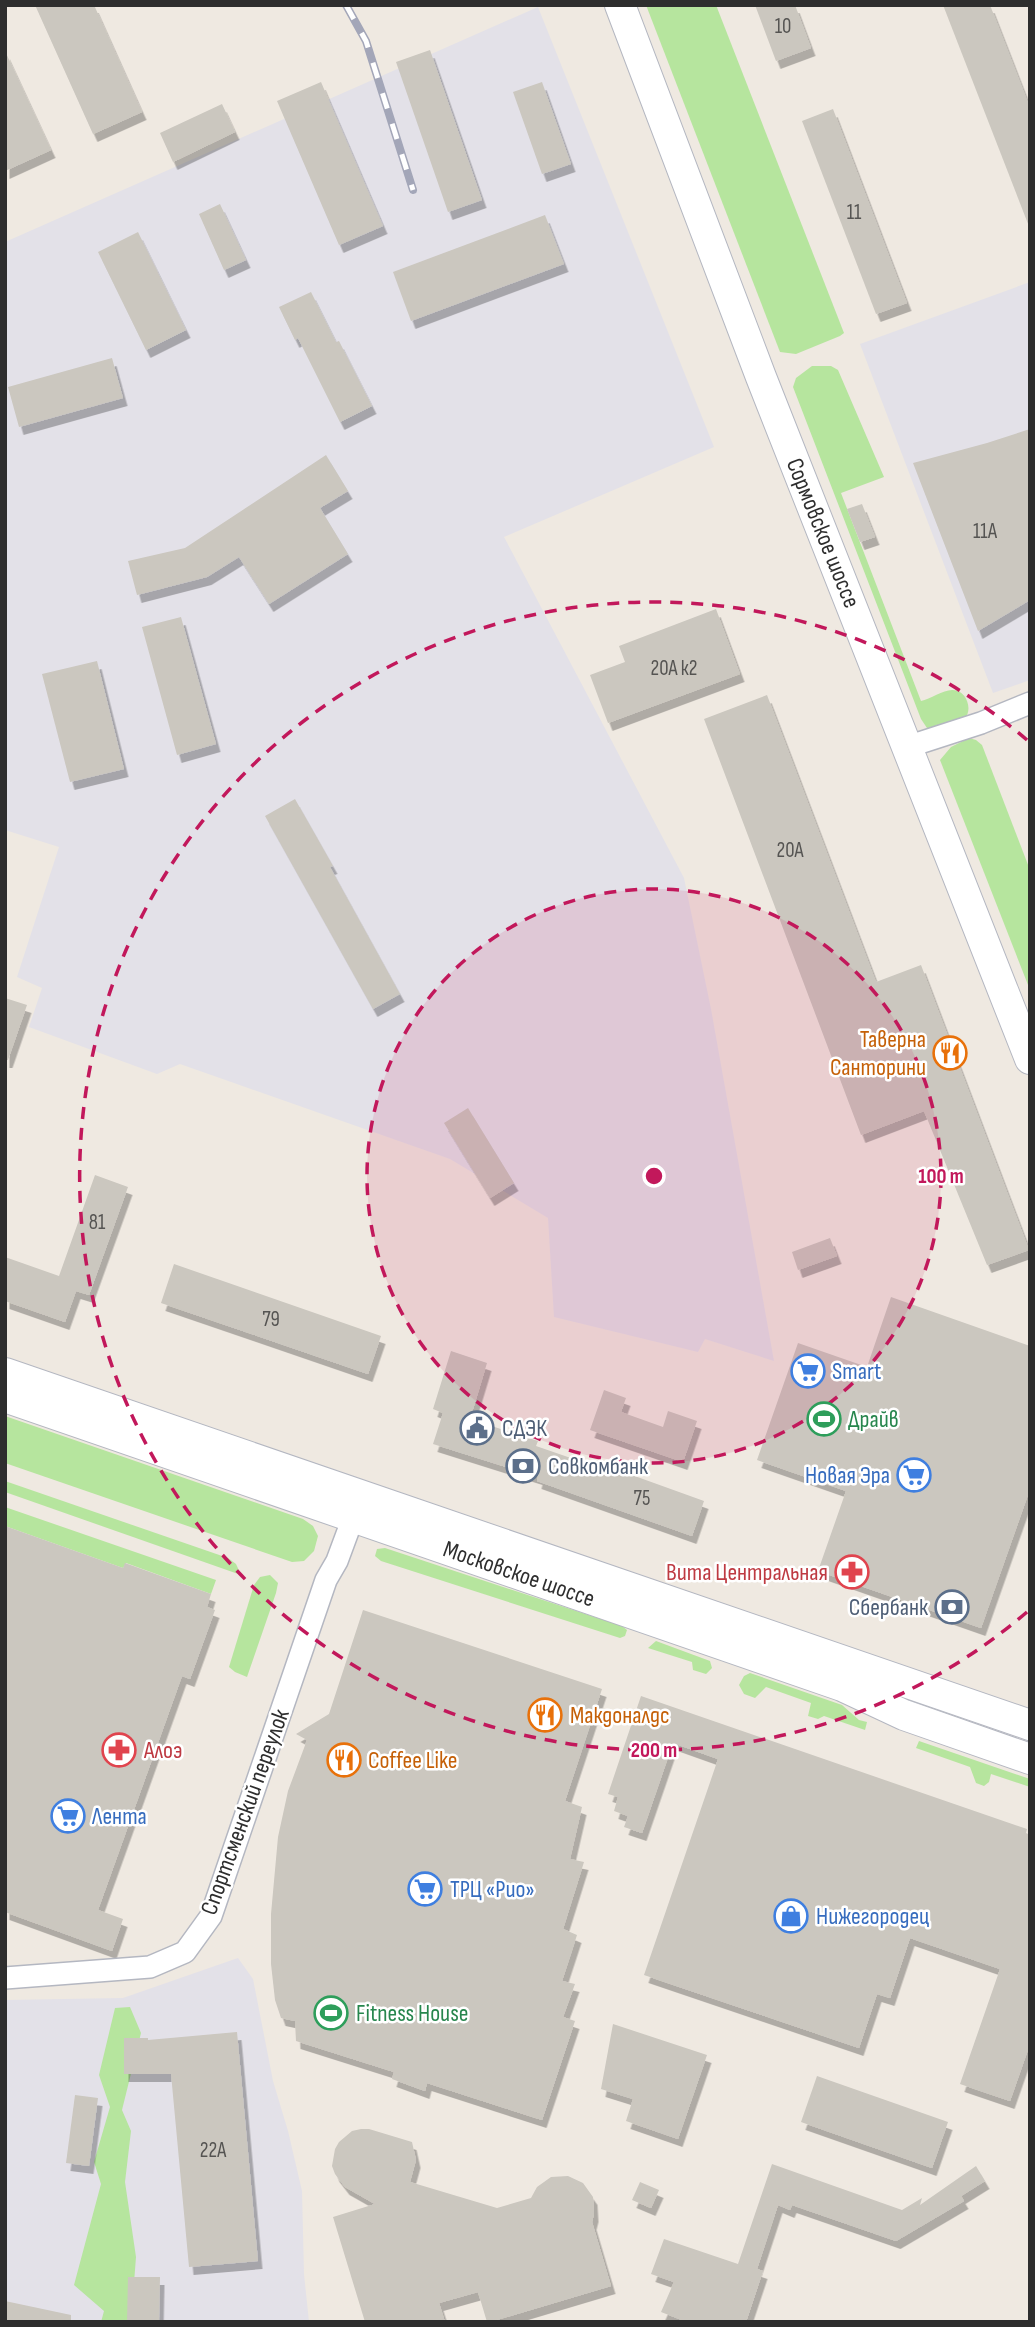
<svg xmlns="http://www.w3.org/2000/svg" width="1035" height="2327" viewBox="0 0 1035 2327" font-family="'Sofia Sans Condensed',sans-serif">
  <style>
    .industrial { fill: #e3e1e8 }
    .green { fill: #b6e59e }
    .building { fill: #cbc7bf; filter: url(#shadow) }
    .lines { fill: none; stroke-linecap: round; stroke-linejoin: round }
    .minor-casing { stroke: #b4b7c1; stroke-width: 24 }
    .secondary-casing { stroke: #b4b7c1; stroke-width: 32 }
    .minor { stroke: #fff; stroke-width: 21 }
    .secondary { stroke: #fff; stroke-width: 30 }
    .rail-casing { stroke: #a3a6b8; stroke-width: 8 }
    .rail { stroke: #fff; stroke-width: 5; stroke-dasharray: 16; stroke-linecap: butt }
    .ring { fill: none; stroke: #c2185b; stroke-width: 3.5; stroke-dasharray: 12 9 }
    .labels { text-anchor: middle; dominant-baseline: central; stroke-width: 5; stroke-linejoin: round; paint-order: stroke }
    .number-label { font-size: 21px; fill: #555452 }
    .street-label { font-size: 24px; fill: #2e2e2e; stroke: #fff }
    .food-label { font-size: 24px; fill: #c56008; stroke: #fff; text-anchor: start }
    .shop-label { font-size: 24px; fill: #366cbe; stroke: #fff; text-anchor: start }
    .leisure-label { font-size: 24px; fill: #27864d; stroke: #fff; text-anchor: start }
    .service-label { font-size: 24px; fill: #4e5e75; stroke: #fff; text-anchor: start }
    .health-label { font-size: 24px; fill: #be3a42; stroke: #fff; text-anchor: end }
    .centre { fill: #c2185b; stroke: #fff; stroke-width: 3.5 }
    .ring-label { font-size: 21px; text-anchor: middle; font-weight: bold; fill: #c2185b; stroke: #fff; stroke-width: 5; stroke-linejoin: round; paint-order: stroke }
  </style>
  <defs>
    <filter id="shadow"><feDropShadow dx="4.5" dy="8" stdDeviation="0" flood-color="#0004"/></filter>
  </defs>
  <rect width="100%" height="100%" fill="#efe9e1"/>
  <g class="industrial">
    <path d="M 538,7 L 714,447 L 504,537 L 684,878 L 711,1009 L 774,1361 L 705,1339 L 698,1352 L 554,1317 L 548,1218 L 450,1159 L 180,1064 L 157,1074 L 29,1027 L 42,988 L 17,977 L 59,847 L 5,830 L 5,242 Z"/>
    <path d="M 1030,282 L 1030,680 L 993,693 L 860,344 Z"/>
    <path d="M 238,1958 L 253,1979 L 273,2081 L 288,2131 L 302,2191 L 304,2274 L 309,2322 L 5,2322 L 5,2000 L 123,1998 Z"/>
  </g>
  <g class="green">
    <path d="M 646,5 L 716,5 L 844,333 L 840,336 L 796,354 L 780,352 Z"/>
    <path d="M 812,366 L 831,366 L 838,370 L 884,477 L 841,493 L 921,701 C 930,699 943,690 952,690 C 966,689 974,710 964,719 C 957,724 935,730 927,728 L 921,719 L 793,387 L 796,378 Z"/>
    <path d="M 969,738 L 976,740 L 982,745 L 1030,870 L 1030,990 L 940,760 L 951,747 Z"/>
    <path d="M 5,1416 L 303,1519 L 313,1526 L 318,1536 L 314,1551 L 304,1561 L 292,1562 L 5,1463 Z"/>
    <path d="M 5,1481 L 228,1558 L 236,1564 L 241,1575 L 5,1492 Z"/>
    <path d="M 5,1507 L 216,1580 L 211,1594 L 126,1563 L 123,1568 L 5,1526 Z"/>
    <path d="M 385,1548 L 622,1626 L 627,1630 L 625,1636 L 620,1638 L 381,1561 L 375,1556 L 377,1549 Z"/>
    <path d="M 270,1575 L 278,1583 L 276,1593 L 247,1677 L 235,1672 L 229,1667 L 254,1585 L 260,1577 Z"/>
    <path d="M 656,1641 L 710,1661 L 712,1668 L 706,1674 L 693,1670 L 692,1662 L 648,1648 Z"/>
    <path d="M 750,1673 L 842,1705 L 859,1720 L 867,1722 L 865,1730 L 824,1716 L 818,1719 L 808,1716 L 811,1703 L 766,1687 L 755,1698 L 744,1694 L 739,1685 L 744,1676 Z"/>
    <path d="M 919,1741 L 1030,1779 L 1030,1787 L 991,1774 L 989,1782 L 984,1786 L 976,1783 L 970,1767 L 916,1748 Z"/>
    <path d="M 130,2007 L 141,2033 L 122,2110 L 131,2131 L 125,2182 L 136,2257 L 131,2322 L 101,2322 L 104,2311 L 74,2285 L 101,2184 L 94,2162 L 110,2107 L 99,2075 L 115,2008 Z"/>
  </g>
  <g class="building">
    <path d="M 35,5 L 94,5 L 142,112 L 93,134 Z"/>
    <path d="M 755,5 L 795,5 L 811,48 L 776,61 Z"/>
    <path d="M 943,5 L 990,5 L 1030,108 L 1030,229 Z"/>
    <path d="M 430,50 L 482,200 L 448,212 L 396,62 Z"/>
    <path d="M 5,51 L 51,150 L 5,171 Z"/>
    <path d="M 321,82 L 383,226 L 339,245 L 277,101 Z"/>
    <path d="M 542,82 L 571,164 L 542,174 L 513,92 Z"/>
    <path d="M 222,104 L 235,132 L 173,162 L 160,133 Z"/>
    <path d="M 833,109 L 907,303 L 876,314 L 802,121 Z"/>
    <path d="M 220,204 L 246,260 L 224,270 L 199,214 Z"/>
    <path d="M 545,215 L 564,264 L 411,321 L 393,272 Z"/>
    <path d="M 138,232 L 186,330 L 146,350 L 98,252 Z"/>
    <path d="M 311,292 L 336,342 L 339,341 L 372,406 L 340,422 L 298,338 L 295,340 L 279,307 Z"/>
    <path d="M 112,358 L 123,398 L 19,427 L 8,387 Z"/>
    <path d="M 1030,429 L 1030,600 L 978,631 L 913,463 L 987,443 Z"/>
    <path d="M 326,455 L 348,491 L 320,508 L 348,554 L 269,604 L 239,557 L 207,577 L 137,595 L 128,561 L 185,548 Z"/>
    <path d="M 862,504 L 875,537 L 860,542 L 847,509 Z"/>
    <path d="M 716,609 L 740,674 L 608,723 L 590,675 L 625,662 L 619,646 Z"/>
    <path d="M 181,617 L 216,744 L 177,755 L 142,627 Z"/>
    <path d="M 97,661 L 124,769 L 70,782 L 42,674 Z"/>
    <path d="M 767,695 L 876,982 L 921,965 L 1029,1250 L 987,1265 L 924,1111 L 861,1135 L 704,719 Z"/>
    <path d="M 295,799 L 333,866 L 330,867 L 400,994 L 373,1009 L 265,816 Z"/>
    <path d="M 5,998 L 27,1005 L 8,1060 L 5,1060 Z"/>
    <path d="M 468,1108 L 514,1183 L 490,1198 L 444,1123 Z"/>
    <path d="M 95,1175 L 128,1187 L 89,1295 L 76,1291 L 65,1322 L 5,1301 L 5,1257 L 59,1276 Z"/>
    <path d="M 830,1238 L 837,1256 L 798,1270 L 792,1252 Z"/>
    <path d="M 174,1264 L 381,1336 L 368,1374 L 161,1303 Z"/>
    <path d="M 891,1297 L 1030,1346 L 1030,1489 L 981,1628 L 818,1571 L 846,1491 L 757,1460 L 798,1343 L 867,1367 Z"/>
    <path d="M 451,1351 L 487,1363 L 470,1419 L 538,1441 L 536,1446 L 591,1465 L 593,1461 L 704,1501 L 692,1536 L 537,1481 L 538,1477 L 433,1444 L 443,1413 L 433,1409 Z"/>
    <path d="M 604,1390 L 626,1398 L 621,1412 L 663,1427 L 668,1411 L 697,1421 L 683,1462 L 590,1430 Z"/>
    <path d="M 5,1526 L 123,1568 L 125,1563 L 211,1594 L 207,1607 L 215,1610 L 190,1679 L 182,1676 L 98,1910 L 123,1919 L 112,1951 L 5,1912 Z"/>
    <path d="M 363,1610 L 602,1689 L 565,1801 L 582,1807 L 570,1859 L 584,1862 L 563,1929 L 577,1935 L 562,1981 L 575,1984 L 563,2017 L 575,2021 L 542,2120 L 427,2083 L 425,2091 L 392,2079 L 394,2072 L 296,2041 L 295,2021 L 281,2018 L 275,2000 L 271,1964 L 271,1914 L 278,1837 L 288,1791 L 307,1740 L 296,1734 L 329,1714 Z"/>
    <path d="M 641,1696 L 1027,1829 L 1026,1833 L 1030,1835 L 1030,2044 L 1010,2101 L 960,2084 L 1000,1969 L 910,1938 L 890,1998 L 877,1994 L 859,2048 L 644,1975 L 718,1759 L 673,1743 L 642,1833 L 624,1827 L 628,1816 L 614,1811 L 618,1797 L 608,1794 Z"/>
    <path d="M 613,2024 L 707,2055 L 678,2139 L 626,2121 L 633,2099 L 601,2089 Z"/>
    <path d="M 237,2032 L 258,2261 L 189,2267 L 171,2074 L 124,2074 L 124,2038 L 148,2038 L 148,2040 Z"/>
    <path d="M 817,2076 L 948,2122 L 932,2168 L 801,2122 Z"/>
    <path d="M 75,2095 L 98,2098 L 89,2166 L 66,2163 Z"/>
    <path d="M 361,2129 L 369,2129 L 412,2142 L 416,2160 L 410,2182 L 497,2208 L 531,2198 L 537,2187 L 551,2177 L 568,2176 L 583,2183 L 593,2197 L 594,2214 L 592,2222 L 611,2286 L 490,2322 L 487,2322 L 478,2292 L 439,2303 L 445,2322 L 365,2322 L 333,2217 L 375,2204 L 345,2187 L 335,2174 L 332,2166 L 335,2149 L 339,2142 L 352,2131 Z"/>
    <path d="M 772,2164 L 902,2210 L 922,2198 L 920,2205 L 976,2166 L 985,2181 L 961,2196 L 964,2201 L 896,2241 L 792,2205 L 790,2210 L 778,2205 L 757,2269 L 763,2271 L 746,2322 L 687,2322 L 661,2312 L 674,2282 L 651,2274 L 664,2239 L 738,2264 Z"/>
    <path d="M 640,2182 L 659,2190 L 651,2208 L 632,2200 Z"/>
    <path d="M 128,2277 L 160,2277 L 159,2322 L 127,2322 Z"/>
    <path d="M 5,2301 L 71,2315 L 71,2322 L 5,2322 Z"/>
  </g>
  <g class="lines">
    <defs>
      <g id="minor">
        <path d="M 907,747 L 981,723 L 1030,703"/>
        <path d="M 5,1978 L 150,1967 L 185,1952 L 211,1916 L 326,1580 L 337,1561 L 357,1507"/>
      </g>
      <g id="secondary">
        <path d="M 620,5 L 761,377 L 1030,1059"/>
        <path d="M 5,1373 L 1030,1725"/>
        <path d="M 5,1397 L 842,1686 L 904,1715 L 1030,1759"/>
      </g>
    </defs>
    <use href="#minor" class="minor-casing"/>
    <use href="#secondary" class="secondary-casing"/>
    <use href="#minor" class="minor"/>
    <use href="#secondary" class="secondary"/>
    <defs>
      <path id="rail" d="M 346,5 L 366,41 L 413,190"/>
    </defs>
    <use href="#rail" class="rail-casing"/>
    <use href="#rail" class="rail"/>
  </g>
  <circle cx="654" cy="1176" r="287" fill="#c2185b" fill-opacity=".12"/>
  <g class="ring">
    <circle cx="654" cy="1176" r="287"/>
    <path d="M1027 1612A574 574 0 1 1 1027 740"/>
  </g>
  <defs>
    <symbol id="restaurant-ring" viewBox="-11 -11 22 22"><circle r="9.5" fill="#fff" stroke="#e8710a" stroke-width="1.5"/><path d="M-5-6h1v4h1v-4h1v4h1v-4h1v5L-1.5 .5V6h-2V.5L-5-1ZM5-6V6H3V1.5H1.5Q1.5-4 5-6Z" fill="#e8710a"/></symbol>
    <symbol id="supermarket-ring" viewBox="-11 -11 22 22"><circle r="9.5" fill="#fff" stroke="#3f7fe0" stroke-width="1.5"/><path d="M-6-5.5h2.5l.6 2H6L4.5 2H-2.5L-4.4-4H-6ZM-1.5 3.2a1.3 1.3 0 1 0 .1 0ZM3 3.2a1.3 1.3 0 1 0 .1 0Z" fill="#3f7fe0"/></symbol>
    <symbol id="stadium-ring" viewBox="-11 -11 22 22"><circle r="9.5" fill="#fff" stroke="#2e9e5b" stroke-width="1.5"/><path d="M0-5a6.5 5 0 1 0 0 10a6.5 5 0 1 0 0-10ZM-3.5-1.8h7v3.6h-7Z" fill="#2e9e5b"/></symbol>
    <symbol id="civic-ring" viewBox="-11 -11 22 22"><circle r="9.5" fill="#fff" stroke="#5c6f8a" stroke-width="1.5"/><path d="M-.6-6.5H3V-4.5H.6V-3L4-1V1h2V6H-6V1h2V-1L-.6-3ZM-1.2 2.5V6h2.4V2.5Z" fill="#5c6f8a"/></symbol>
    <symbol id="bank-ring" viewBox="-11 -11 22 22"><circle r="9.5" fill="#fff" stroke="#5c6f8a" stroke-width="1.5"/><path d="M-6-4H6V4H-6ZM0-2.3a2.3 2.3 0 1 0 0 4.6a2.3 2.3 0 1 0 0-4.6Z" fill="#5c6f8a"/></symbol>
    <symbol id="pharmacy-ring" viewBox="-11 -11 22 22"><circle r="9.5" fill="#fff" stroke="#e0444e" stroke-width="1.5"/><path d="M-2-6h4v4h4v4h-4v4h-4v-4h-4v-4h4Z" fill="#e0444e"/></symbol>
    <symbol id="shop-ring" viewBox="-11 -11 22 22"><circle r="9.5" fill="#fff" stroke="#3f7fe0" stroke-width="1.5"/><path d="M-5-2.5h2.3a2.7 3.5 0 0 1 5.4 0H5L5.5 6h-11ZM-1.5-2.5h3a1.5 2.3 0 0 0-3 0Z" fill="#3f7fe0"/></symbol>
  </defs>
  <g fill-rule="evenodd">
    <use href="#restaurant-ring" x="931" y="1034" width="38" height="38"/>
    <use href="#supermarket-ring" x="789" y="1352" width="38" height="38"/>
    <use href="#stadium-ring" x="805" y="1400" width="38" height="38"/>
    <use href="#civic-ring" x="458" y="1409" width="38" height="38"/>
    <use href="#bank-ring" x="504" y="1447" width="38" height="38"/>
    <use href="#supermarket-ring" x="895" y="1456" width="38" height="38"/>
    <use href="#pharmacy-ring" x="833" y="1553" width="38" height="38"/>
    <use href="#bank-ring" x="933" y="1588" width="38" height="38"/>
    <use href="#restaurant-ring" x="526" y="1696" width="38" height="38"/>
    <use href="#pharmacy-ring" x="100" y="1731" width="38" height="38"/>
    <use href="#restaurant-ring" x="325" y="1741" width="38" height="38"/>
    <use href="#supermarket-ring" x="49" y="1797" width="38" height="38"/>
    <use href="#supermarket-ring" x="406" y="1870" width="38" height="38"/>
    <use href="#shop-ring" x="772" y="1897" width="38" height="38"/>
    <use href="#stadium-ring" x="312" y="1994" width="38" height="38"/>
  </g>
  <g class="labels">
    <g class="number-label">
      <text x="783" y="26">10</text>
      <text x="854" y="212">11</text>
      <text x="985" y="531">11А</text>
      <text x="674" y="668">20А к2</text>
      <text x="790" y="850">20А</text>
      <text x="97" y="1222">81</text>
      <text x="271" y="1319">79</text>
      <text x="642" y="1498">75</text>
      <text x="213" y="2150">22А</text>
    </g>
    <g class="street-label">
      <text transform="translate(823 533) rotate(68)">Сормовское шоссе</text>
      <text transform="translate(519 1574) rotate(19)">Московское шоссе</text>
      <text transform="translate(245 1812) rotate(-70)">Спортсменский переулок</text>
    </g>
    <g class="food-label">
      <text x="926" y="1039" text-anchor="end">Таверна<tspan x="926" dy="28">Санторини</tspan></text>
      <text x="570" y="1715">Макдоналдс</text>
      <text x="368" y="1760">Coffee Like</text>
    </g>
    <g class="shop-label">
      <text x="832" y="1371">Smart</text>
      <text x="890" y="1475" text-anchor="end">Новая Эра</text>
      <text x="92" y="1816">Лента</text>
      <text x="450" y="1889">ТРЦ «Рио»</text>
      <text x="816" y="1916">Нижегородец</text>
    </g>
    <g class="leisure-label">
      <text x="848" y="1419">Драйв</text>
      <text x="356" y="2013">Fitness House</text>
    </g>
    <g class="service-label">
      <text x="502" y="1428">СДЭК</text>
      <text x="548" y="1466">Совкомбанк</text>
      <text x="928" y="1607" text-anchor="end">Сбербанк</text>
    </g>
    <g class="health-label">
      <text x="828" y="1572">Вита Центральная</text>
      <text x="144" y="1750" text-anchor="start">Алоэ</text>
    </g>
  </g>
  <circle cx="654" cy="1176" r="10" class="centre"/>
  <g class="ring-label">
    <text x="941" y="1183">100 m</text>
    <text x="654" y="1757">200 m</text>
  </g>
  <rect width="1035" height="2327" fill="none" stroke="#2e2e2e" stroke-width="14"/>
</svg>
